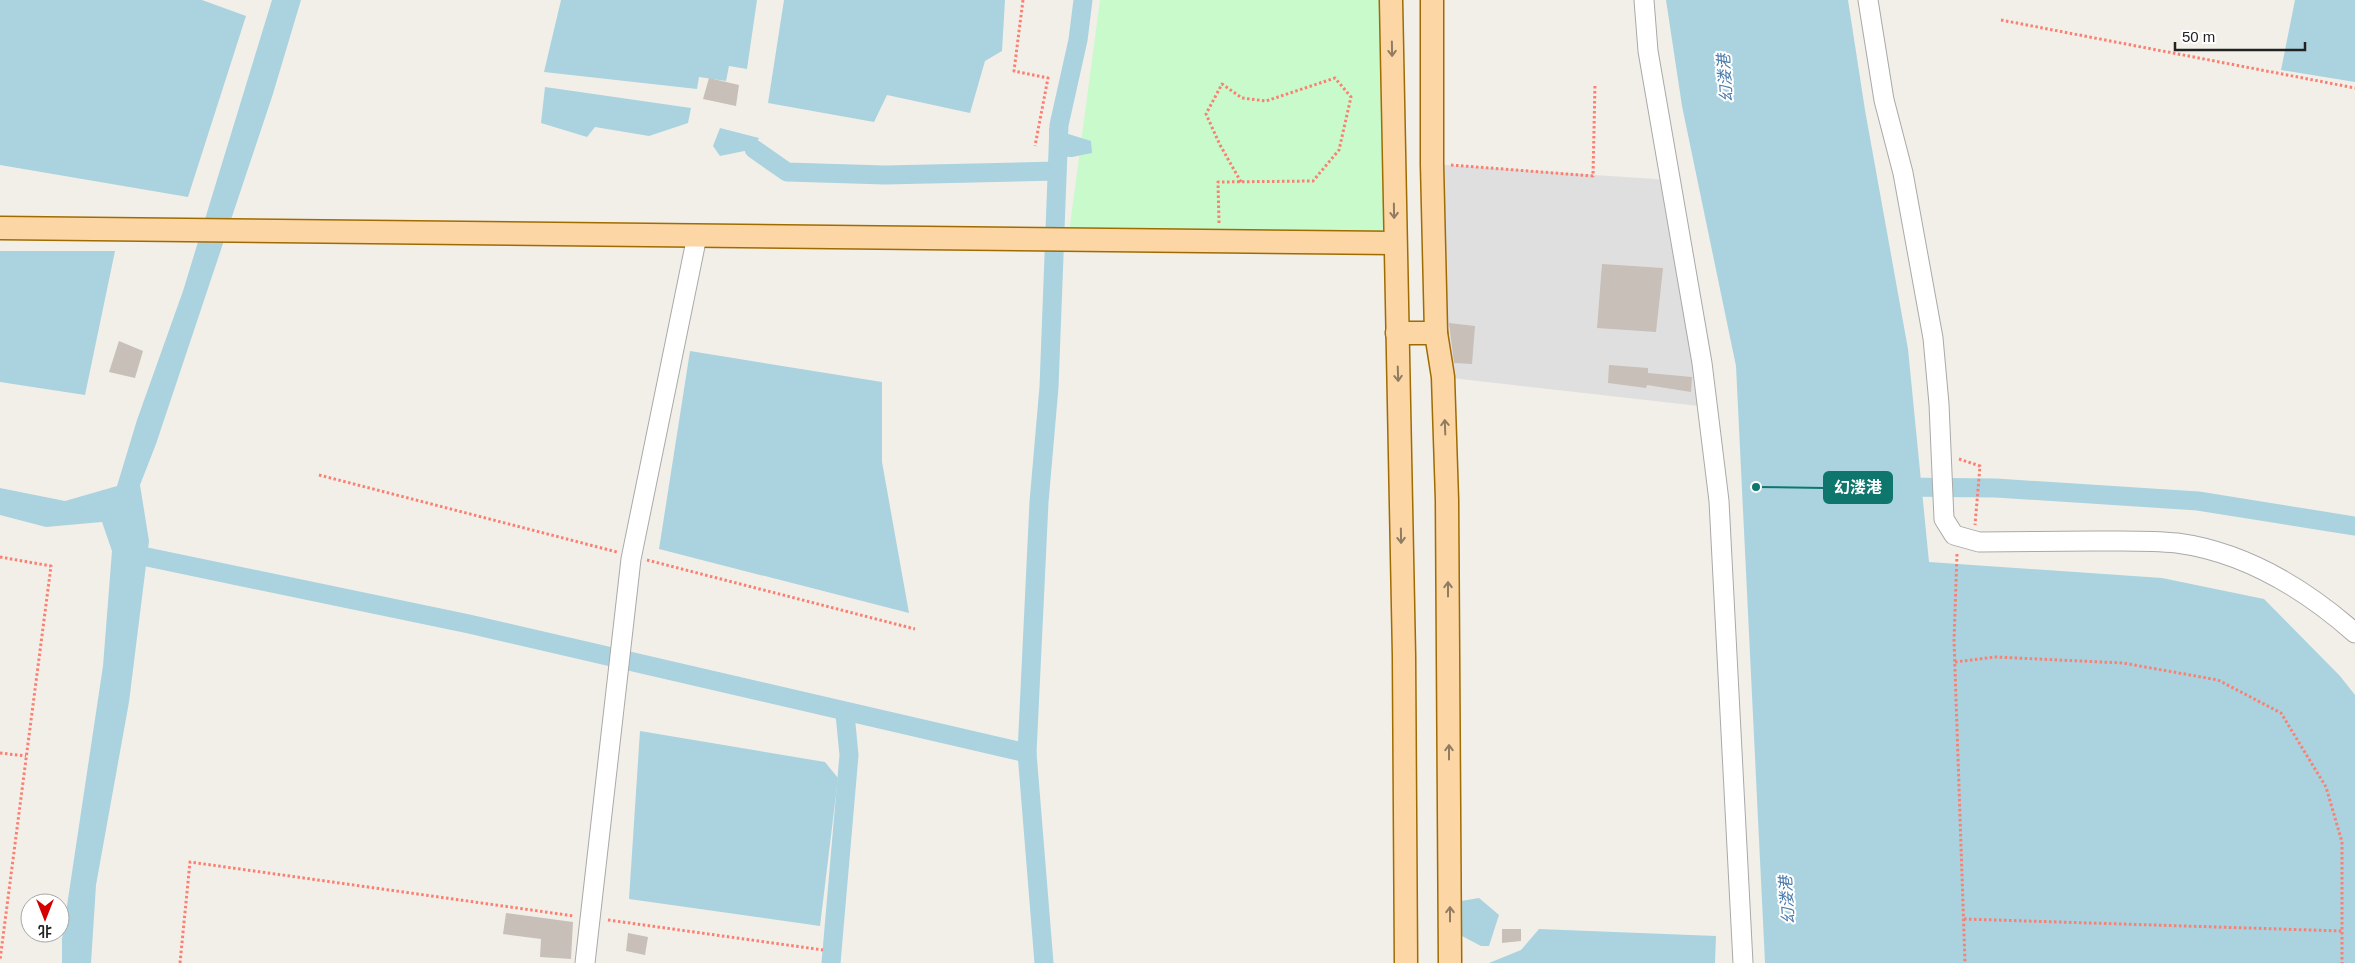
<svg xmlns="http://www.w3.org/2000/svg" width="2355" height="963" viewBox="0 0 2355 963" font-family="Helvetica,'Noto Sans SC',sans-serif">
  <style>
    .residential { fill: #e0dfdf }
    .park { fill: #c8facc }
    .water { fill: #aad3df }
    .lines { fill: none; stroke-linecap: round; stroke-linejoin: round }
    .canal { stroke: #aad3df; stroke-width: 19 }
    .building { fill: #c7bfb8 }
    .minor-casing { stroke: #a9a9a9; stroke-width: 21 }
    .major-casing { stroke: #a06b00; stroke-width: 25 }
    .path { stroke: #fa8072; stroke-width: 3; stroke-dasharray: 2.5 2.5; stroke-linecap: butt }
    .minor { stroke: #fff; stroke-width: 19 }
    .major { stroke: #fcd6a4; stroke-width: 22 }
    .oneway { stroke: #8f7c63 }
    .labels { text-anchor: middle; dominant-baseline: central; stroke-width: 4; stroke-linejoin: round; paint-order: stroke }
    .water-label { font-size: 16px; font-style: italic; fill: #4a7aab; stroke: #fff }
    .leader { fill: none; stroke: #0f766e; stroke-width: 2 }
    .callout-dot { fill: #0f766e; stroke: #fff; stroke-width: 2 }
    .callout { fill: #0f766e; stroke: #0f766e; stroke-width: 2 }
    .callout-label { font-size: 16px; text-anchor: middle; font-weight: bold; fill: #fff }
  </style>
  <rect width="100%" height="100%" fill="#f2efe9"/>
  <path class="residential" d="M 1432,164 L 1670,180 L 1708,407 L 1443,377 Z"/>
  <path class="park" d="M 1100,0 L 1391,0 L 1394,243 L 1068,240 Z"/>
  <g class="water">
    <path d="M 0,0 L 202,0 L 246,16 L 188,197 L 0,165 Z"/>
    <path d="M 272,0 L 301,0 L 272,97 L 156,444 L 140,485 L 149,541 L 129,702 L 96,885 L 91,963 L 62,963 L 62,939 L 103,666 L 112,551 L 102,522 L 46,527 L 0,515 L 0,488 L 65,501 L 117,486 L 137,420 L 183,291 Z"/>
    <path d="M 561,0 L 757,0 L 747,69 L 729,66 L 726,81 L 699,77 L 697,89 L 544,72 Z"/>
    <path d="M 784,0 L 1005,0 L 1002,51 L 985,61 L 970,113 L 887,95 L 874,122 L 768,103 Z"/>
    <path d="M 1666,0 L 1848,0 L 1865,110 L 1908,349 L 1929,562 L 2162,578 L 2264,599 L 2340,676 L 2355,695 L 2355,963 L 1765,963 L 1736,366 L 1682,106 Z"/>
    <path d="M 2295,0 L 2355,0 L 2355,82 L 2281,70 Z"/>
    <path d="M 545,87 L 691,108 L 688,123 L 649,136 L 595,127 L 587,137 L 541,123 Z"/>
    <path d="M 720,128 L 759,138 L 754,149 L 720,156 L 713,146 Z"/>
    <path d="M 1049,128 L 1091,141 L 1092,153 L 1072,157 L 1050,156 Z"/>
    <path d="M 115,251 L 85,395 L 0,382 L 0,251 Z"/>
    <path d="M 690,351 L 882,382 L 882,462 L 909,613 L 659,549 Z"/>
    <path d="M 640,731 L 825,762 L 838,778 L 820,926 L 629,899 Z"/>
    <path d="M 1479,898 L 1499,915 L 1489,946 L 1481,946 L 1462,936 L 1461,901 Z"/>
    <path d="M 1539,929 L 1716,936 L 1715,963 L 1489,963 L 1521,950 Z"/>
  </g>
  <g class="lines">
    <g class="canal">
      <path d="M 754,149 L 787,172 L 885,175 L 1057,171"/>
      <path d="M 1896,487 L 1996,488 L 2198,501 L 2355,526"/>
      <path d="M 147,557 L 469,624 L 1027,753"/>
      <path d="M 831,963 L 849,755 L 845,714"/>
      <path d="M 1044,963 L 1027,753 L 1039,502 L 1049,387 L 1059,125 L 1078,40 L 1083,0"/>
    </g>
  </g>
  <g class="building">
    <path d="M 709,78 L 739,85 L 736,106 L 703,99 Z"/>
    <path d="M 1602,264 L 1663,268 L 1656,332 L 1597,328 Z"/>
    <path d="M 1449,323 L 1475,326 L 1472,364 L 1454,363 Z"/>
    <path d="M 119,341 L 143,351 L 135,378 L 109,372 Z"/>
    <path d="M 1609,365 L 1648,368 L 1648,373 L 1692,377 L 1691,392 L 1647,385 L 1646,388 L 1608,383 Z"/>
    <path d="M 506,913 L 573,922 L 571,959 L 540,957 L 541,939 L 503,934 Z"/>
    <path d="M 1502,929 L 1521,929 L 1521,941 L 1502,943 Z"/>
    <path d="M 628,933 L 648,937 L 645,955 L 626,951 Z"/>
  </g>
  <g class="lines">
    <defs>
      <g id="minor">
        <path d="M 1644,0 L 1648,51 L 1702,363 L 1719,501 L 1743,963"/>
        <path d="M 1868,0 L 1884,100 L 1903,173 L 1933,338 L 1939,404 L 1944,519 L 1954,535 L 1979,542 C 2017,542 2055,541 2093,541 C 2121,541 2149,540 2177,543 C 2244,552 2305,589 2355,633"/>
        <path d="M 585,963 L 631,559 L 697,236"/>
      </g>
      <g id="major">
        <path d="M 1391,0 L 1404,656 L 1406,963"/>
        <path d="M 1432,0 L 1432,164 L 1436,333 L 1443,377 L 1447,500 L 1450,963"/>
        <path d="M 0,228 L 1394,243"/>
        <path d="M 1397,333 L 1436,333"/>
      </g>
    </defs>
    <use href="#minor" class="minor-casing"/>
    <use href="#major" class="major-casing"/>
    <g class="path">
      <path d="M 1023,0 L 1014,71 L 1048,78 L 1035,146"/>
      <path d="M 2001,20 L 2355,88"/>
      <path d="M 1451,165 L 1593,176 L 1595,84"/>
      <path d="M 1219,223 L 1218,182 L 1313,181 L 1339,150 L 1351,97 L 1335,78 L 1266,101 L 1242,98 L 1222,84 L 1206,114 L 1220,145 L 1241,182"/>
      <path d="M 1959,459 L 1980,466 L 1975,525"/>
      <path d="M 319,475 L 617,552"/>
      <path d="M 1957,554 L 1954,640 L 1965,963"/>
      <path d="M 0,557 L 51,566 L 0,960"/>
      <path d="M 647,560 L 915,629"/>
      <path d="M 1955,662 L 1995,657 L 2123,663 L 2218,680 L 2281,713 L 2326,787 L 2342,842 L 2342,963"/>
      <path d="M 0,753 L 26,756"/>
      <path d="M 1964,919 L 2342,931"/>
      <path d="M 608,920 L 823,950"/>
      <path d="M 180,963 L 190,862 L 574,916"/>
    </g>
    <use href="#minor" class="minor"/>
    <use href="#major" class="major"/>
  </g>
  <defs><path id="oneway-shaft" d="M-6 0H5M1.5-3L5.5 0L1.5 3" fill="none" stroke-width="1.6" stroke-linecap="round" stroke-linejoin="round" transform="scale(1.25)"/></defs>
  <g class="oneway">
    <use href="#oneway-shaft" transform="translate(1392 49) rotate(89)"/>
    <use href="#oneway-shaft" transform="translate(1394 211) rotate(89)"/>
    <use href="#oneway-shaft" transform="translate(1398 374) rotate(88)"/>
    <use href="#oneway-shaft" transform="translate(1445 427) rotate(-92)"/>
    <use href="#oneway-shaft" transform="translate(1401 536) rotate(89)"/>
    <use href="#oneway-shaft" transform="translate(1448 589) rotate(-90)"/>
    <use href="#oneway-shaft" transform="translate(1449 752) rotate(-90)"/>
    <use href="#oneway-shaft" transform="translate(1450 914) rotate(-90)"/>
  </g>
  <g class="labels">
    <g class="water-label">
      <text transform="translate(1725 78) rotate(-94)">幻溇港</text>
      <text transform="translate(1787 900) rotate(-94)">幻溇港</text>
    </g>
  </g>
  <path class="leader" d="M1756 487L1824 488"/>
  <circle class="callout-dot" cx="1756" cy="487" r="5"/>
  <rect class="callout" x="1824" y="472" width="68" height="31" rx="5"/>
  <g class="callout-label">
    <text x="1858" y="493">幻溇港</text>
  </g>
  <g transform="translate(45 918) rotate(180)"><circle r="24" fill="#ffffff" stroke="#a7a7a7"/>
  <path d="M0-4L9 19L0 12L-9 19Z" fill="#d40000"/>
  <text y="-8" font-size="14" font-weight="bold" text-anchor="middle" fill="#222222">北</text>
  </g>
  <path d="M2175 42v8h130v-8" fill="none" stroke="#222222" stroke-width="2.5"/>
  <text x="2182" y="42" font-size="15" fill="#222222" stroke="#ffffff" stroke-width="4" paint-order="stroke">50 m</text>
</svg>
